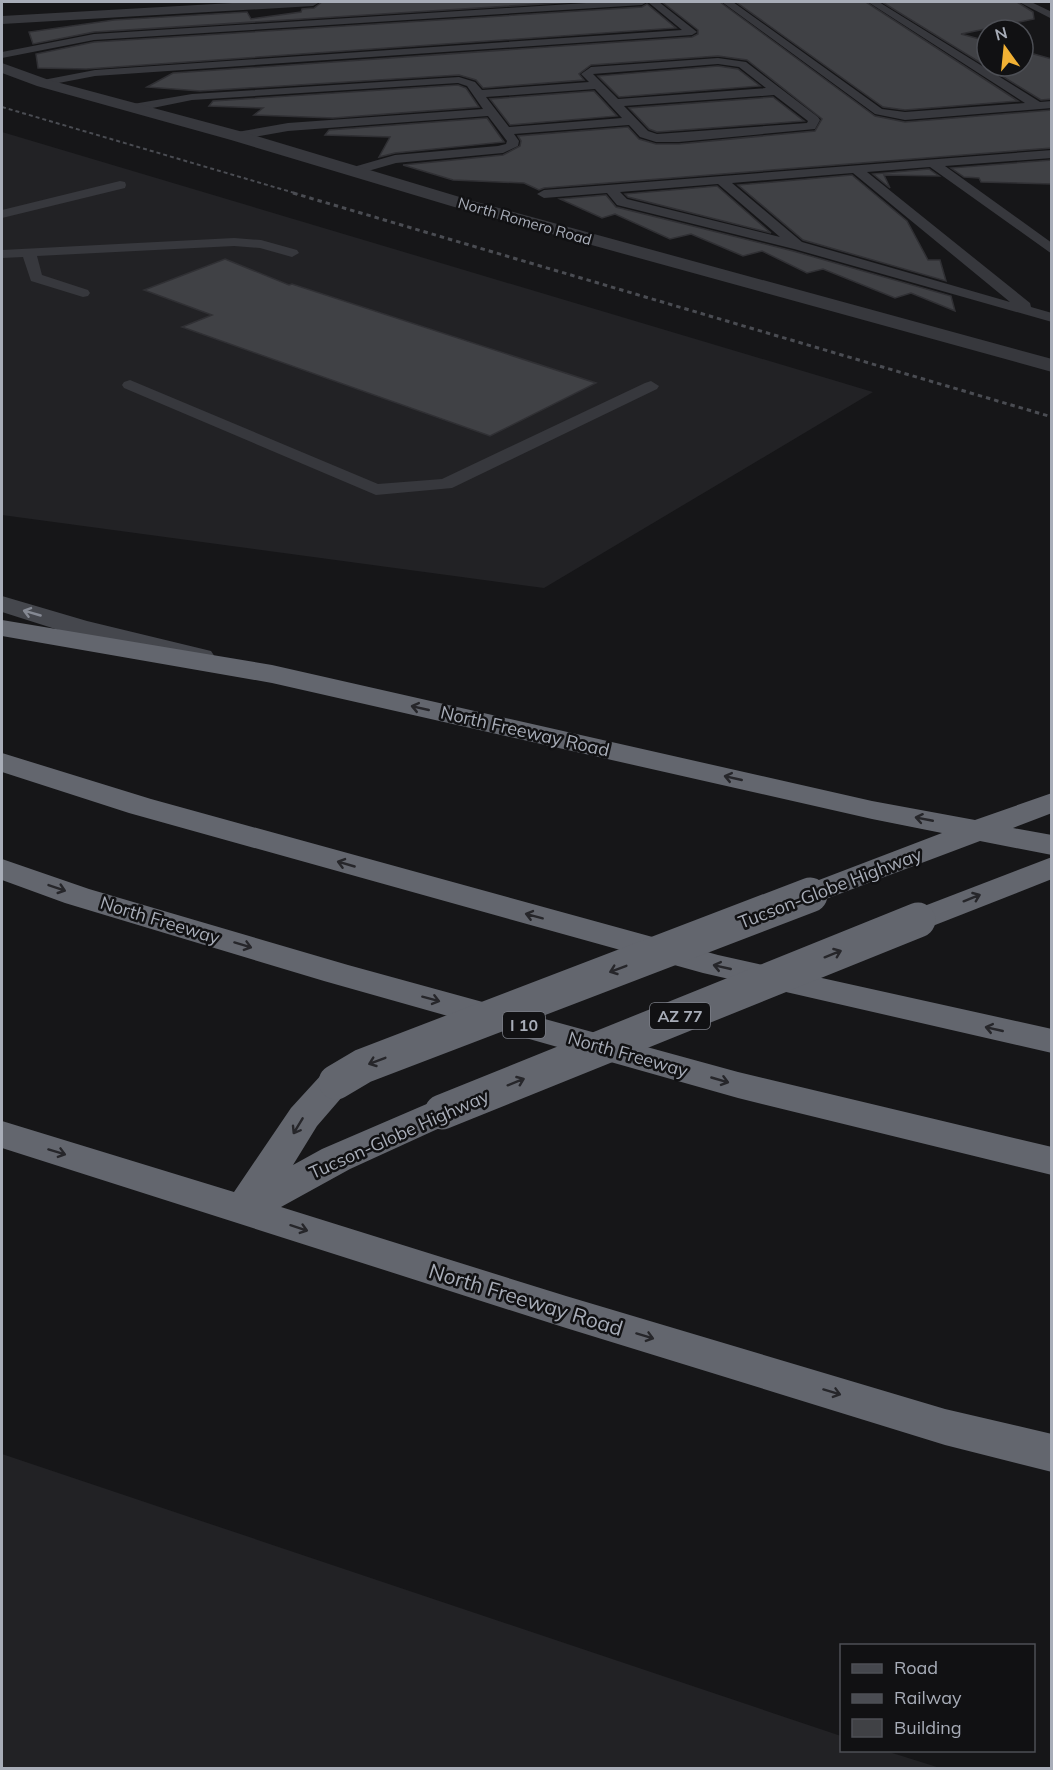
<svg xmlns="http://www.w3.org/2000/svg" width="1053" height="1770" viewBox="0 0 1053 1770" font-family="Mulish,sans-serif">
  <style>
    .built { fill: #222225 }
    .building { fill: #404145; stroke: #303034; stroke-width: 1.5 }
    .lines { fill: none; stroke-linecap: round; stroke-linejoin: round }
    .lane { fill: #37383d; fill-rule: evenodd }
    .street { fill: #37383d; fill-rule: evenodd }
    .secondary { fill: #45474d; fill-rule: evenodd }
    .highway { fill: #63666e; fill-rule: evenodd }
    .rail-far1 { stroke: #4a4c52; stroke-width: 2; stroke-dasharray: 4 3; stroke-linecap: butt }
    .rail { stroke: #4a4c52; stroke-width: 3; stroke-dasharray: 4.5 4; stroke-linecap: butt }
    .highway-bridge { stroke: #63666e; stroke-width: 35 }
    .oneway { stroke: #858993 }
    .oneway2 { stroke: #26262a }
    .labels { text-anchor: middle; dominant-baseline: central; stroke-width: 5; stroke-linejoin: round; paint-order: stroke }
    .far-street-label { font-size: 15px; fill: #a8adb8; stroke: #111113 }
    .shield { fill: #111113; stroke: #7b7e86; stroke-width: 1.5 }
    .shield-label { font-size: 16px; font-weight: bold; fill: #a8adb8 }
    .street-label { font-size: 18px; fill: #a8adb8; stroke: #111113 }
    .near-street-label { font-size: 21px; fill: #a8adb8; stroke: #111113 }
  </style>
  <rect width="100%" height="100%" fill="#161618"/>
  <g class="built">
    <path d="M 2,132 L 873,392 L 544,588 L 2,515 Z"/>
    <path d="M 2,1454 L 841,1736 L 842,1750 L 886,1751 L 940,1768 L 2,1768 Z"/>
  </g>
  <g class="building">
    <path d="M 322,2 L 574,2 L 94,32 L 33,44 L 29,32 L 114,20 L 247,12 L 251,19 L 301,12 L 302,9 L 314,8 Z"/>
    <path d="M 662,2 L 720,2 L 875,116 L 905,122 L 1052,110 L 1052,148 L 544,188 L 539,190 L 524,183 L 453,180 L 403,165 L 503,155 L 520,146 L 521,141 L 518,136 L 628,127 L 639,139 L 656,144 L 679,144 L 815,131 L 822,119 L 747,60 L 718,56 L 591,65 L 579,74 L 584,80 L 483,88 L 476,80 L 459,75 L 200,91 L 147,87 L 173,73 L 692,37 L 698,34 L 698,30 Z"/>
    <path d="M 736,2 L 866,2 L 1018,101 L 905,110 L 883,107 Z"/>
    <path d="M 882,2 L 1017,2 L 1033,12 L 1034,19 L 961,34 L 987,41 L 987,66 L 1023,66 L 1023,51 L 1052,59 L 1052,99 L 1041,100 Z"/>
    <path d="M 647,4 L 676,28 L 86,69 L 38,68 L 36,54 L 94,42 L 642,7 Z"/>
    <path d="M 718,66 L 738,69 L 760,86 L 619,97 L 598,76 Z"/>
    <path d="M 458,85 L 466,88 L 479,107 L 333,118 L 254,115 L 263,108 L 209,106 L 213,101 Z"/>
    <path d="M 594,91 L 617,116 L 510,125 L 490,99 Z"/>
    <path d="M 773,97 L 804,121 L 657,132 L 649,129 L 629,108 Z"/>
    <path d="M 487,118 L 504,142 L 395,153 L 379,157 L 390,137 L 325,135 L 329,130 Z"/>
    <path d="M 1052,160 L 1052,184 L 981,182 L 979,178 L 964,177 L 951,168 Z"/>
    <path d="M 929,169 L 939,176 L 884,175 L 890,188 L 873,174 Z"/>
    <path d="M 852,175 L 907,221 L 928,260 L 940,260 L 946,281 L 803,240 L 738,185 Z"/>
    <path d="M 717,186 L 771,233 L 628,197 L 625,194 Z"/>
    <path d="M 606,195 L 616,207 L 793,251 L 951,296 L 955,311 L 911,293 L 895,298 L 823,269 L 807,273 L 762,251 L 743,256 L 691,234 L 670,239 L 615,214 L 602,218 L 560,199 Z"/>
    <path d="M 225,259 L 289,285 L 292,284 L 596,383 L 490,436 L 182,327 L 212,315 L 144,290 Z"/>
  </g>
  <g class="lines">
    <g class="lane">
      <path d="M 602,2 L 647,2 L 642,5 L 94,40 L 2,58 L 2,52 L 94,34 Z"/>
      <path d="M 648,2 L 659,2 L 697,32 L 692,35 L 95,76 L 43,86 L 37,83 L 43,80 L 95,70 L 682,30 Z"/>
      <path d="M 722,2 L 733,2 L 882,109 L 905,112 L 1025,103 L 868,2 L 879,2 L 1040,102 L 1052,101 L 1052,108 L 905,120 L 875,114 Z"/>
      <path d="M 1019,2 L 1031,2 L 1052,12 L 1052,19 Z"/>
      <path d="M 718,58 L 746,62 L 818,117 L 820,120 L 815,129 L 679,142 L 656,142 L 640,137 L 629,125 L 514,134 L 519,141 L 518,146 L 503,153 L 396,163 L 354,175 L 348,171 L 350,168 L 395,155 L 498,146 L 506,144 L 507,141 L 488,116 L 288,131 L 237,140 L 231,136 L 237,132 L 288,123 L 483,109 L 467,86 L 458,83 L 192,100 L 133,112 L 127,108 L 133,104 L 192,94 L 459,77 L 475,82 L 482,90 L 589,82 L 581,74 L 591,67 ZM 718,64 L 739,67 L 766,88 L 618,99 L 593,74 ZM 595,89 L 622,118 L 509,127 L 486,97 ZM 774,95 L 808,121 L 807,123 L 657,134 L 648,131 L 624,106 Z"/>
      <path d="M 1052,150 L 1052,158 L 945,166 L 1052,243 L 1052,254 L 930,167 L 867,172 L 1030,303 L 1031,307 L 1052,313 L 1052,322 L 794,249 L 617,205 L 607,193 L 544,198 L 537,194 L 544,190 ZM 853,173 L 1010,302 L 802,242 L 732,183 ZM 718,184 L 780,237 L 627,199 L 620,192 Z"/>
      <path d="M 120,181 L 125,182 L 126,185 L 125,188 L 2,218 L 2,210 Z"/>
      <path d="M 234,238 L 261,240 L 297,250 L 299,253 L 292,257 L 260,248 L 234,246 L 37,256 L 42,275 L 88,290 L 90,293 L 88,296 L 83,297 L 31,281 L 23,257 L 2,258 L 2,250 Z"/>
      <path d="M 130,380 L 378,484 L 442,479 L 645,383 L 651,381 L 659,386 L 657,389 L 452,488 L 376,495 L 124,388 L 122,385 L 124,382 Z"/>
    </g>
    <g class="street">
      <path d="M 250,2 L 320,2 L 313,6 L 2,24 L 2,16 Z"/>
      <path d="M 2,63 L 49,80 L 243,132 L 473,201 L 1052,359 L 1052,372 L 461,209 L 231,140 L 37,86 L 2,73 Z"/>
    </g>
    <path class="secondary" d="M 2,596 L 87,621 L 211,651 L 215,657 L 211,663 L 201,665 L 68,633 L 2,612 Z"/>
    <g class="highway">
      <path d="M 2,620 L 272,665 L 872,801 L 975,820 L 1052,793 L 1052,813 L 1013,828 L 1052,835 L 1052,855 L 980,841 L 810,905 L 798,902 L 793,895 L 798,888 L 942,833 L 872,819 L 272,683 L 2,636 Z"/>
      <path d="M 2,753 L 151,799 L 718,955 L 1052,1029 L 1052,1053 L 703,973 L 129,813 L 2,772 Z"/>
      <path d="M 1052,857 L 1052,879 L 930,927 L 918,930 L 906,927 L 901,920 L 906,913 Z"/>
      <path d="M 2,859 L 89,889 L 348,965 L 738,1072 L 1052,1147 L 1052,1175 L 738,1098 L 324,981 L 65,903 L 2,880 Z"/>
      <path d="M 336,1069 L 349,1073 L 355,1082 L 317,1126 L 293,1165 L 322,1149 L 429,1103 L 442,1099 L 455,1103 L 461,1112 L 455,1121 L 350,1169 L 281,1207 L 566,1296 L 945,1409 L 1052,1434 L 1052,1472 L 945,1445 L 566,1328 L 2,1148 L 2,1121 L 234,1192 L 291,1108 L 323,1073 Z"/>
    </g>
    <path class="rail-far1" d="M 2,107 L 298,194"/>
    <path class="rail" d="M 293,193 L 1052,417"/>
    <g class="highway-bridge">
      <path d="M 336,1082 L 363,1066 L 810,895"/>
      <path d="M 442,1112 L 918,920"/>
    </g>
  </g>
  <defs><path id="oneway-shaft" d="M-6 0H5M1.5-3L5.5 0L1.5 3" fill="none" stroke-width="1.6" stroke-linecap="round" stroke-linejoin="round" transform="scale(1.5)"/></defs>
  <use class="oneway" href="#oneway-shaft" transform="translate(32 613) rotate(-164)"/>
  <g class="oneway2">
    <use href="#oneway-shaft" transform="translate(420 708) rotate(-167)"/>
    <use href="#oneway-shaft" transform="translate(733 778) rotate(-167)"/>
    <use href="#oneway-shaft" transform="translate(924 819) rotate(-169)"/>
    <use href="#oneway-shaft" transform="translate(346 864) rotate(-164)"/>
    <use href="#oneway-shaft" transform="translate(57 888) rotate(19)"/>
    <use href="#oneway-shaft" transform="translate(972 898) rotate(-22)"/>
    <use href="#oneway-shaft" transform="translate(534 916) rotate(-165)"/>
    <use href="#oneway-shaft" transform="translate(243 945) rotate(17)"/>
    <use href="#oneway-shaft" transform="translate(833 954) rotate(-22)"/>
    <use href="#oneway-shaft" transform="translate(722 967) rotate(-167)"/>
    <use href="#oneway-shaft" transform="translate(618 969) rotate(159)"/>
    <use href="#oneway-shaft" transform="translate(431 999) rotate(15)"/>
    <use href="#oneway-shaft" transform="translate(994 1029) rotate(-167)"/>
    <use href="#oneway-shaft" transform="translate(377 1061) rotate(159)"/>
    <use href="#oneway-shaft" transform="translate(720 1080) rotate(16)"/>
    <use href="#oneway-shaft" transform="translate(516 1082) rotate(-22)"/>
    <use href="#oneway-shaft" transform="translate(298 1126) rotate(121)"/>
    <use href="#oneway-shaft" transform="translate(57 1152) rotate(17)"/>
    <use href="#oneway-shaft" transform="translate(299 1228) rotate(18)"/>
    <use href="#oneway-shaft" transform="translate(645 1336) rotate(17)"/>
    <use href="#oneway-shaft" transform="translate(832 1392) rotate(17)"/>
  </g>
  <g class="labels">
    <g class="far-street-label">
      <text transform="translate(525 221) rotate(16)">North Romero Road</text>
    </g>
    <g class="shield">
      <rect x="650" y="1003" width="60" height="26" rx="4.5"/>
      <rect x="503" y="1012" width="42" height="26" rx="4.5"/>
    </g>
    <g class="shield-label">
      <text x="680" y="1016">AZ 77</text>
      <text x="524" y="1025">I 10</text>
    </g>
    <g class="street-label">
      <text transform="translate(525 731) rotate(13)">North Freeway Road</text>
      <text transform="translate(830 888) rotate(-21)">Tucson-Globe Highway</text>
      <text transform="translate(160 920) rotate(17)">North Freeway</text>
      <text transform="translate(628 1054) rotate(16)">North Freeway</text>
      <text transform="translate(399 1134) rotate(-24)">Tucson-Globe Highway</text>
    </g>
    <g class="near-street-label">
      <text transform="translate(526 1299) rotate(17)">North Freeway Road</text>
    </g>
  </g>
  <rect width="1053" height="1770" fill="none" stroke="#a8adb8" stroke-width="6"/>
  <rect x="840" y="1644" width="195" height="108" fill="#111113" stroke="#4d4f55" stroke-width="1.5"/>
  <rect x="852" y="1664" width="30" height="9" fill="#45474d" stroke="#4d4f55" stroke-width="1.5"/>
  <text x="894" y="1674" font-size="18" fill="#a8adb8">Road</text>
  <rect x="852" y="1694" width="30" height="9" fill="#4a4c52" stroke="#4d4f55" stroke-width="1.5"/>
  <text x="894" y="1704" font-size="18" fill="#a8adb8">Railway</text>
  <rect x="852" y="1719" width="30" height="18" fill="#404145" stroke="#4d4f55" stroke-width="1.5"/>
  <text x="894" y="1734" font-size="18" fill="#a8adb8">Building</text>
  <g transform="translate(1005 48) rotate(345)"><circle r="28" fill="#111113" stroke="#4d4f55" stroke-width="1.5"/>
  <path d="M0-4.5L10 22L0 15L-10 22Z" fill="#f2b134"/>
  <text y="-9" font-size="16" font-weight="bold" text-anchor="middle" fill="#a8adb8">N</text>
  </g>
</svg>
